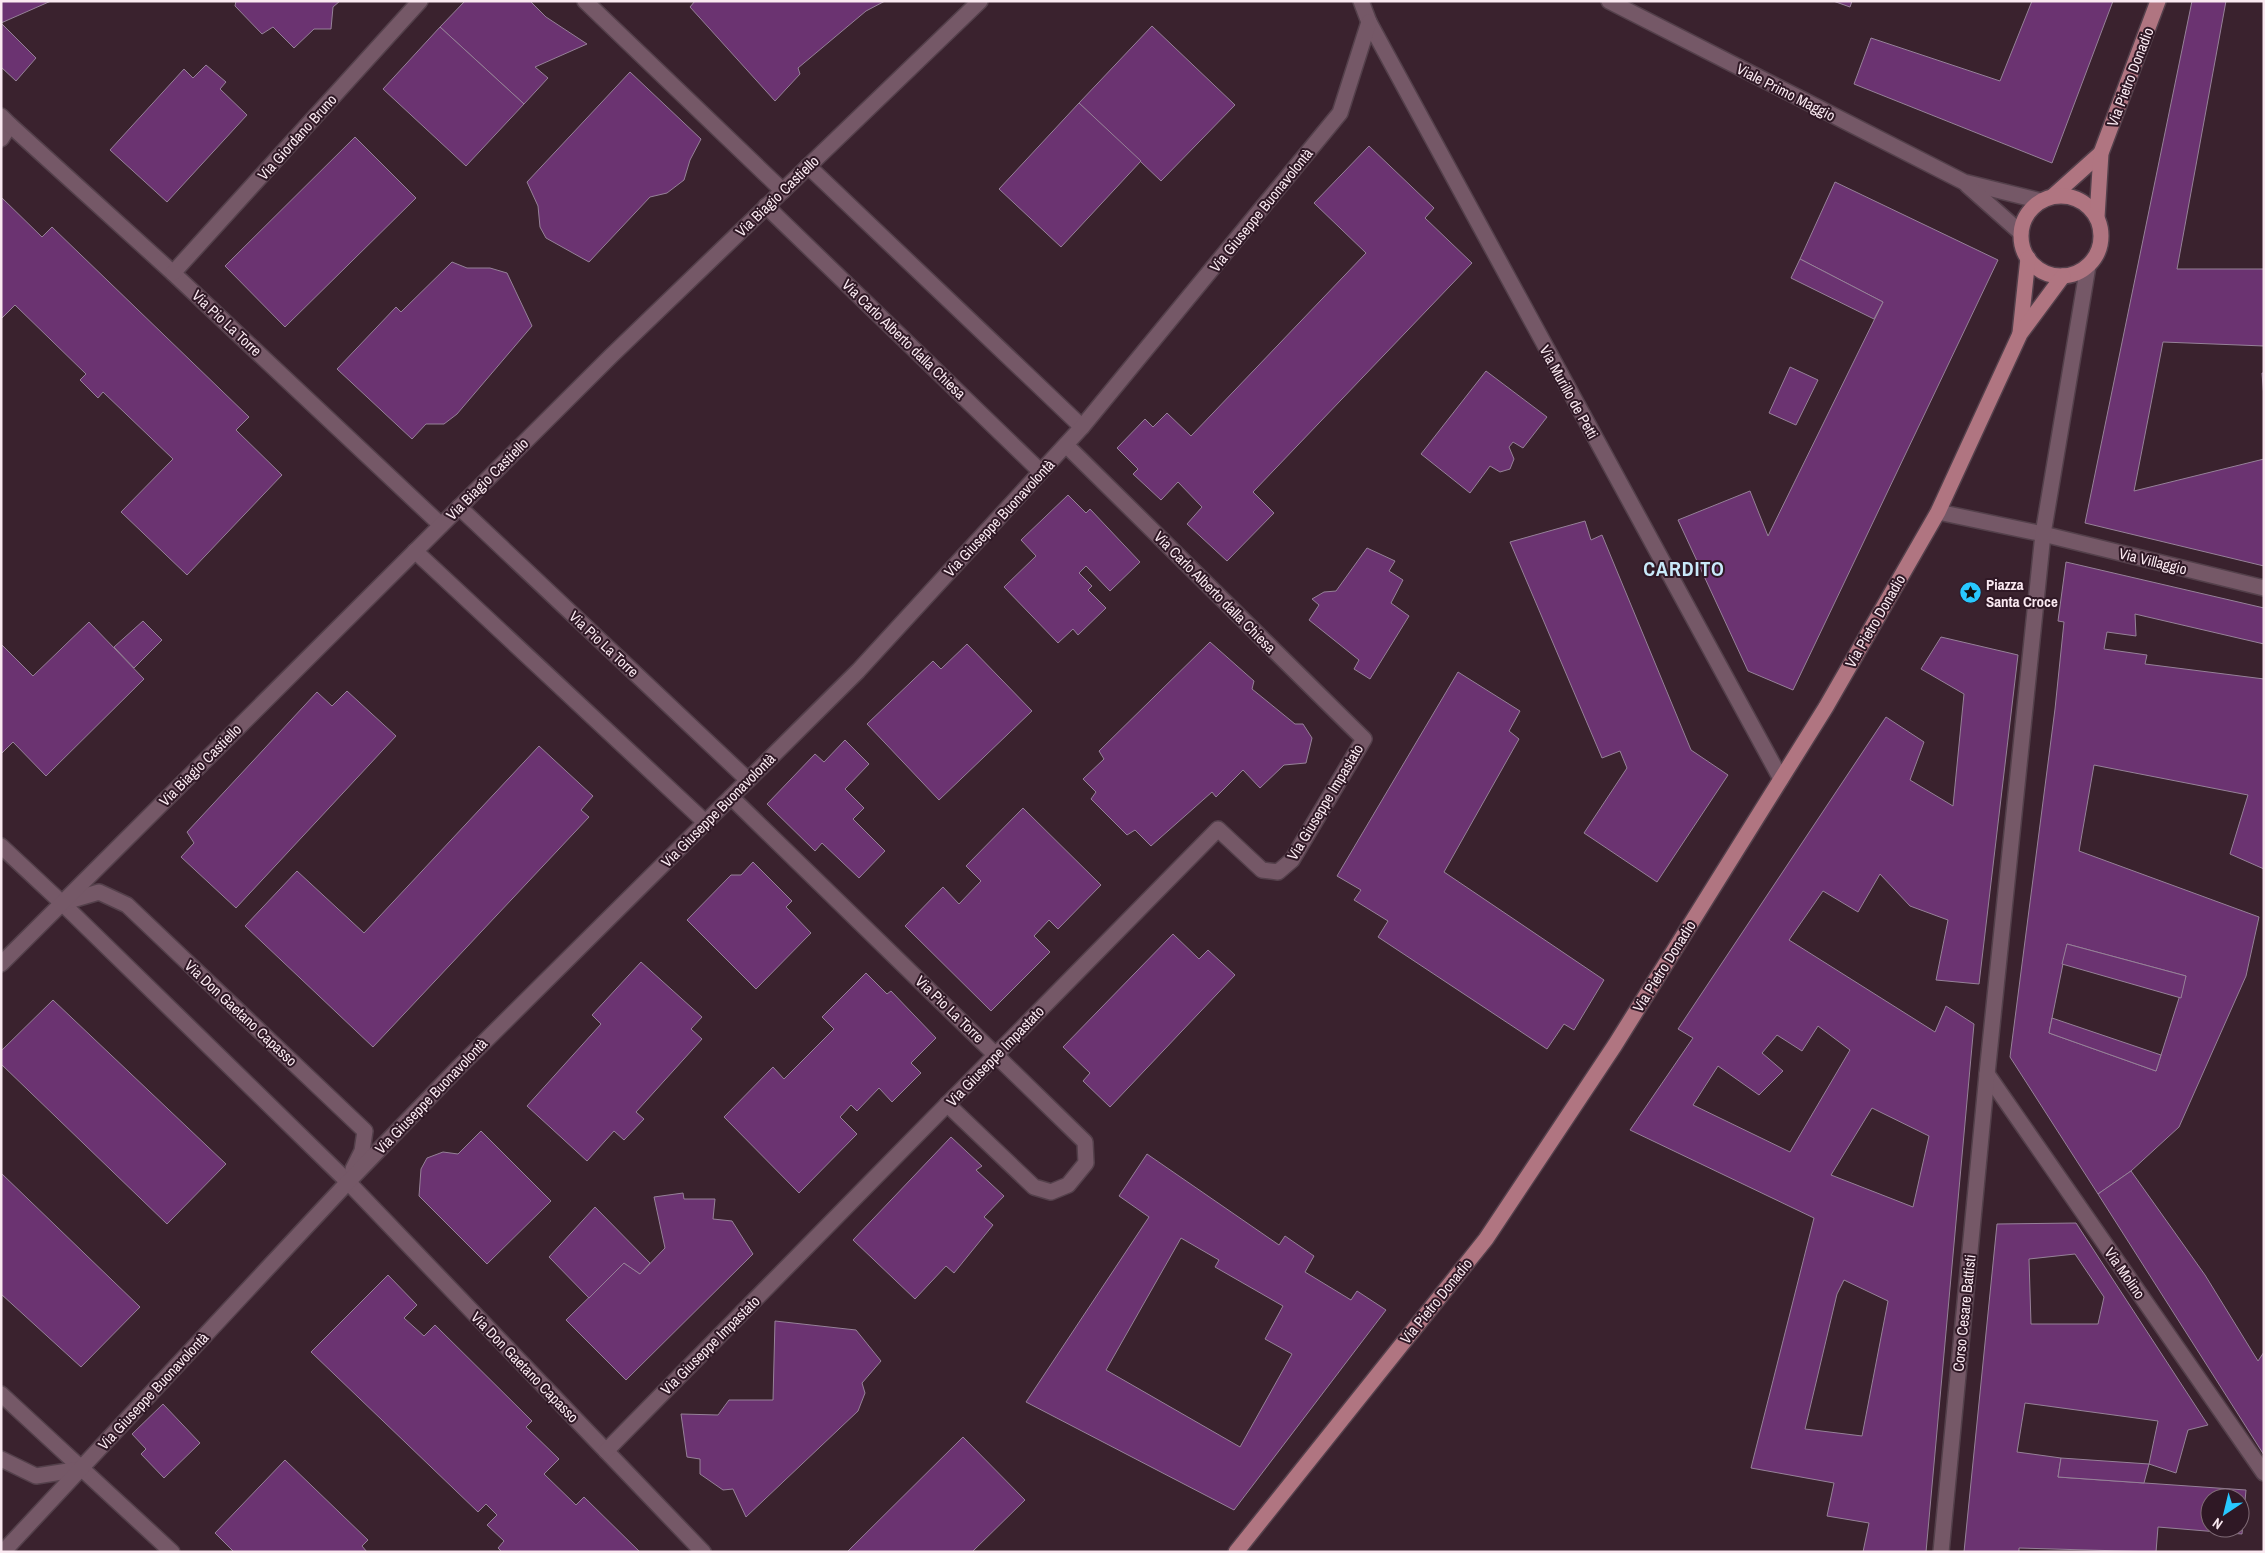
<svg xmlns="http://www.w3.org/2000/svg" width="2265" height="1553" viewBox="0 0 2265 1553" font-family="'Archivo Narrow',sans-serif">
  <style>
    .building { fill: #6b3371; stroke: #968198; fill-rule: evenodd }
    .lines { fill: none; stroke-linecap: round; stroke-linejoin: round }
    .minor-casing { stroke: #54404b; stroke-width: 18 }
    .major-casing { stroke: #54404b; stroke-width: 18 }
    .minor { stroke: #755867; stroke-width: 15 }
    .major { stroke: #b07581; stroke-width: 15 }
    .labels { text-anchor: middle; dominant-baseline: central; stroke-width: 4; stroke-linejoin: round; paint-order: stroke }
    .street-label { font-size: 15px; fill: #fae9f1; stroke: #2f1825 }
    .poi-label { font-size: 15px; font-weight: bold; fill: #fae9f1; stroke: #2f1825; text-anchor: start }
    .district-label { font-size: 20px; font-weight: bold; letter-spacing: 1px; fill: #c9e9f9; stroke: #2f1825 }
  </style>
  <rect width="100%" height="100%" fill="#3a222e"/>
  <g class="building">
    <path d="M 1,1 L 51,1 L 1,23 L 36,58 L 16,81 L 1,67 Z"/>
    <path d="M 236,1 L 340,1 L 333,7 L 331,29 L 314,29 L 294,48 L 273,27 L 262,34 L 235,6 Z"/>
    <path d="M 465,1 L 530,1 L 546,17 L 587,44 L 535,67 L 548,78 L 524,104 L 440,27 Z"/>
    <path d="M 695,1 L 885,1 L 866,11 L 798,68 L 800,74 L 775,101 L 690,7 Z"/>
    <path d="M 1833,1 L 1852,1 L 1850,7 Z"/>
    <path d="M 2032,1 L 2113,1 L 2052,163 L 1854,84 L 1871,38 L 2000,81 Z"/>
    <path d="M 2192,1 L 2226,1 L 2177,269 L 2264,269 L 2264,346 L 2163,342 L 2134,491 L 2264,459 L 2264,566 L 2085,523 Z"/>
    <path d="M 1152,26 L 1235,105 L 1161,181 L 1079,103 Z"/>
    <path d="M 440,27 L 524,104 L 466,166 L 383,89 Z"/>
    <path d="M 206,65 L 226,82 L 220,89 L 247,115 L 167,202 L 110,150 L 184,69 L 193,78 Z"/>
    <path d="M 630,72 L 701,139 L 690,160 L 684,180 L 667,193 L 650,197 L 589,262 L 546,238 L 540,227 L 538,206 L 527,182 Z"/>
    <path d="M 1079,103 L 1141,161 L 1061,247 L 999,189 Z"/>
    <path d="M 355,137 L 416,198 L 285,327 L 225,266 Z"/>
    <path d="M 1369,146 L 1434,208 L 1425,218 L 1472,263 L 1253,492 L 1274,513 L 1227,561 L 1187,524 L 1202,507 L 1178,482 L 1161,500 L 1133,474 L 1138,469 L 1117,448 L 1145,419 L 1153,427 L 1167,413 L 1191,436 L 1366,253 L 1314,203 Z"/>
    <path d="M 1835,182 L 1998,260 L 1793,690 L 1748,671 L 1678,520 L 1750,491 L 1768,536 L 1883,302 L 1800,259 Z"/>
    <path d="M 1,197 L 42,237 L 52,227 L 249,417 L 236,430 L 282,475 L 187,575 L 121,512 L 173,459 L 103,392 L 98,398 L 80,380 L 86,374 L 15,305 L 1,319 Z"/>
    <path d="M 1800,259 L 1883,302 L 1874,319 L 1791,278 Z"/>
    <path d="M 452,262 L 467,268 L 490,268 L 507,273 L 532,326 L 457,414 L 444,424 L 426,424 L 412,439 L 337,369 L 396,307 L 401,312 Z"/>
    <path d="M 1790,367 L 1818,380 L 1796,425 L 1769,413 Z"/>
    <path d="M 1486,371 L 1547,417 L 1523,448 L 1513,442 L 1509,447 L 1514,459 L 1510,469 L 1500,472 L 1490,466 L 1470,493 L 1421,454 Z"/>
    <path d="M 2262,373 L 2264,373 L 2264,398 Z"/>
    <path d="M 1068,495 L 1086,513 L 1090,509 L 1140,562 L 1110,591 L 1086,566 L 1079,573 L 1092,586 L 1088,590 L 1106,608 L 1078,635 L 1073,629 L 1058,643 L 1004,587 L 1036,556 L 1021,540 Z"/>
    <path d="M 1585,521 L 1591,540 L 1602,535 L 1691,750 L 1728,775 L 1657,882 L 1584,833 L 1627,768 L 1620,751 L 1602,758 L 1510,542 Z"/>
    <path d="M 1367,548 L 1395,561 L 1389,571 L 1403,580 L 1391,603 L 1409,616 L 1370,679 L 1354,669 L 1359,660 L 1309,620 L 1319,605 L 1312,599 L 1324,592 L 1336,591 Z"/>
    <path d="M 2066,562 L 2264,608 L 2264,644 L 2135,614 L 2136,636 L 2107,632 L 2104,649 L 2147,655 L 2145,664 L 2264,679 L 2264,869 L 2230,854 L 2248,795 L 2094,765 L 2079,851 L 2259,917 L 2246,976 L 2179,1127 L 2131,1171 L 2098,1194 L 2010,1057 L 2055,709 L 2064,622 L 2058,621 ZM 2067,944 L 2186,976 L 2156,1071 L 2049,1033 Z"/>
    <path d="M 143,621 L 162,640 L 134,668 L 114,647 Z"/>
    <path d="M 89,622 L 144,679 L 46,776 L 13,742 L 1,754 L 1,644 L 33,676 Z"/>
    <path d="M 1941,637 L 2018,655 L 1979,984 L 1936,980 L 1948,920 L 1910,906 L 1880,874 L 1858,912 L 1823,891 L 1789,940 L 1935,1032 L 1946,1006 L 1974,1024 L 1926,1552 L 1863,1552 L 1869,1523 L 1827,1516 L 1834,1483 L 1751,1468 L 1814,1218 L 1630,1130 L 1693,1038 L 1678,1029 L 1886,717 L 1924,742 L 1910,780 L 1953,806 L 1964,694 L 1921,669 ZM 1818,1026 L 1850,1050 L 1790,1152 L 1693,1105 L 1718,1066 L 1759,1095 L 1783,1071 L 1762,1053 L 1777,1035 L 1802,1051 ZM 1872,1108 L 1929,1136 L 1913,1207 L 1831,1175 ZM 1844,1280 L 1888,1301 L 1862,1436 L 1805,1429 L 1837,1294 Z"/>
    <path d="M 1210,642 L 1254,681 L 1252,689 L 1295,724 L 1303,724 L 1312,738 L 1306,763 L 1284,765 L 1260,788 L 1243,770 L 1216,797 L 1212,792 L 1151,846 L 1135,830 L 1127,835 L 1091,799 L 1096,792 L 1083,779 L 1104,759 L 1099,751 Z"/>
    <path d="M 967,644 L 1032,711 L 939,800 L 867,724 L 933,661 L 941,669 Z"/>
    <path d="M 1458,672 L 1520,711 L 1509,731 L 1519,739 L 1444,872 L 1604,980 L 1574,1030 L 1564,1024 L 1547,1049 L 1378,937 L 1388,921 L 1354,900 L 1361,890 L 1337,876 Z"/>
    <path d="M 347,691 L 396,736 L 236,908 L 181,857 L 194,843 L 187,832 L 317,692 L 332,706 Z"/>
    <path d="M 845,740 L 869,764 L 845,789 L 864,808 L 853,819 L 885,851 L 859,878 L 822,843 L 815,851 L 767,804 L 815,754 L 824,762 Z"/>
    <path d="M 539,746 L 593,796 L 581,810 L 589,817 L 373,1047 L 245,926 L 297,871 L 364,933 Z"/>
    <path d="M 1023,808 L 1101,885 L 1058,929 L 1049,920 L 1034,936 L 1050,952 L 991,1011 L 905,926 L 943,887 L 959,904 L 981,881 L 966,866 Z"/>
    <path d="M 753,862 L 792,901 L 786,907 L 811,933 L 756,989 L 687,920 L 731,875 L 741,875 Z"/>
    <path d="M 1173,934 L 1199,959 L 1208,950 L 1235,975 L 1110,1107 L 1083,1081 L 1090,1073 L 1063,1047 Z"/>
    <path d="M 2067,944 L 2186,976 L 2181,998 L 2062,964 Z"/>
    <path d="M 641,962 L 702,1017 L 691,1029 L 702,1039 L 636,1112 L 644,1119 L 624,1140 L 614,1131 L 587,1161 L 527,1106 L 601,1024 L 592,1015 Z"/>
    <path d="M 866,973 L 887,994 L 891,991 L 936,1038 L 911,1063 L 921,1073 L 892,1102 L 879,1088 L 857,1111 L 851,1105 L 840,1117 L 857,1134 L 799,1193 L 724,1117 L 773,1067 L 784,1079 L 834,1029 L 822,1017 Z"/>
    <path d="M 53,1000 L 226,1164 L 167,1224 L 1,1064 L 1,1051 Z"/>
    <path d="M 2052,1018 L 2161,1055 L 2156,1071 L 2049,1033 Z"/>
    <path d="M 481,1131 L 551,1201 L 487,1264 L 419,1196 L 421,1169 L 427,1158 L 443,1152 L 458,1154 Z"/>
    <path d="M 951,1137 L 982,1166 L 976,1170 L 1004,1196 L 984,1217 L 993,1225 L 954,1273 L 946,1266 L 915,1299 L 853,1240 Z"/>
    <path d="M 1147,1154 L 1279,1245 L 1285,1236 L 1314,1256 L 1305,1272 L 1351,1300 L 1357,1291 L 1386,1310 L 1234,1510 L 1026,1402 L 1149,1217 L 1119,1196 ZM 1181,1238 L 1219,1260 L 1215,1267 L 1283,1306 L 1265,1339 L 1292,1354 L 1240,1447 L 1106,1370 Z"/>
    <path d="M 2131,1171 L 2205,1275 L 2258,1361 L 2264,1352 L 2264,1455 L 2098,1194 Z"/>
    <path d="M 1,1173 L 140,1307 L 81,1367 L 1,1294 Z"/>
    <path d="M 683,1193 L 684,1199 L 715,1199 L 713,1219 L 732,1221 L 753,1254 L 626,1380 L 566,1320 L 624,1263 L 640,1274 L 665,1248 L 654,1197 Z"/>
    <path d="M 595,1207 L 650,1263 L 640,1274 L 624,1263 L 589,1298 L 549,1257 Z"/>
    <path d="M 2076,1223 L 2208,1425 L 2188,1430 L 2176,1473 L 2149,1464 L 2158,1421 L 2025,1403 L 2017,1452 L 2061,1458 L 2058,1477 L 2246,1490 L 2242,1534 L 2158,1527 L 2156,1552 L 2019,1548 L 2019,1552 L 1964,1552 L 1997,1224 ZM 2075,1254 L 2104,1297 L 2098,1324 L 2031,1324 L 2029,1259 ZM 2210,1498 L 2240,1498 L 2240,1528 L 2210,1528 Z"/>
    <path d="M 388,1275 L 417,1305 L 404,1318 L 424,1336 L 435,1325 L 532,1421 L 526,1427 L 559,1459 L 544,1474 L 576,1505 L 584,1497 L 640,1552 L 502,1552 L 498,1548 L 504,1541 L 487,1525 L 497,1515 L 486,1504 L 478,1512 L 311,1352 Z"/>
    <path d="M 775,1321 L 856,1330 L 881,1361 L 862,1383 L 865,1393 L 858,1411 L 746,1517 L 733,1489 L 723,1490 L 700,1474 L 700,1459 L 687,1457 L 681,1414 L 718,1415 L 729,1400 L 773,1400 Z"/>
    <path d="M 163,1404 L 200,1443 L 164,1478 L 141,1454 L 146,1449 L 132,1434 Z"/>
    <path d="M 963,1437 L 1025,1500 L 972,1552 L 847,1552 Z"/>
    <path d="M 2061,1458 L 2149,1464 L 2144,1483 L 2058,1477 Z"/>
    <path d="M 285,1460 L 368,1540 L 362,1546 L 367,1552 L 234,1552 L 215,1533 Z"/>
  </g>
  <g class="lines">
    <defs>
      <g id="minor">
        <path d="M 585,1 L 783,191"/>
        <path d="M 1361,1 L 1369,22 L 1781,779"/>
        <path d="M 1609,1 L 1964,182 L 2041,201"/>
        <path d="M 1,116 L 10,125 L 1,139"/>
        <path d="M 10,125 L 173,273 L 441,525"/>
        <path d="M 808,166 L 1082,427"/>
        <path d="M 1967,185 L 2021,233"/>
        <path d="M 766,206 L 1041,472"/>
        <path d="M 173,273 L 420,1"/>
        <path d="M 459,507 L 748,780"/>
        <path d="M 1938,512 L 2043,534 L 2264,588"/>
        <path d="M 415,551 L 705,822"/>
        <path d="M 731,797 L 1085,1142 L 1086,1163 L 1068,1185 L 1051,1192 L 1034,1187 L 947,1104"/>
        <path d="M 1,846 L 62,903 L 348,1182 L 703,1552"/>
        <path d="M 65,902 L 99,892 L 127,905 L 365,1131 L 362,1151 L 353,1169"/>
        <path d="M 1,964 L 611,356 L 980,1"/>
        <path d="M 1987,1074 L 2264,1473"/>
        <path d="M 1,1394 L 172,1552"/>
        <path d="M 606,1451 L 1218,829 L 1262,870 L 1278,872 L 1292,860 L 1364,739 L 1066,445"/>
        <path d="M 1,1459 L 36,1476 L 81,1469"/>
        <path d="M 3,1552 L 348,1182 L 457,1069 L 858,671 L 1082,427 L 1340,113 L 1369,22"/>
        <path d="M 1941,1552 L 1987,1074 L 2043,534 L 2088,266"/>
      </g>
      <g id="major">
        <path d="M 2053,196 L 2101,153"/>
        <circle cx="2061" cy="236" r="40"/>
        <path d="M 2097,217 L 2101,153 L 2158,1"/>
        <path d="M 2020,333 L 2028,258"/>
        <path d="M 1236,1552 L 1486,1239 L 1615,1045 L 1826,707 L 1938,512 L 2020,334 L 2063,276"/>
      </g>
    </defs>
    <use href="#minor" class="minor-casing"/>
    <use href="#major" class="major-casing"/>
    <use href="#minor" class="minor"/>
    <use href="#major" class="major"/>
  </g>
  <defs>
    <symbol id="sight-disc" viewBox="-11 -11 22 22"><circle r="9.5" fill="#28c8ff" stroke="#2f1825"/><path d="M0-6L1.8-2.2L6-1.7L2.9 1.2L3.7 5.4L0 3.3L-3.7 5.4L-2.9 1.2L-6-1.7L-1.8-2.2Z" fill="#111"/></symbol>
  </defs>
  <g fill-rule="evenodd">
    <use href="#sight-disc" x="1958" y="580" width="25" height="25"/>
  </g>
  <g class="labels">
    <g class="street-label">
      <text transform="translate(2130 77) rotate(-69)">Via Pietro Donadio</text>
      <text transform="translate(1786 92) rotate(27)">Viale Primo Maggio</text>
      <text transform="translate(297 137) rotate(-48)">Via Giordano Bruno</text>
      <text transform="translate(777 196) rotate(-44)">Via Biagio Castiello</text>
      <text transform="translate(1261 210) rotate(-51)">Via Giuseppe Buonavolontà</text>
      <text transform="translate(227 323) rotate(43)">Via Pio La Torre</text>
      <text transform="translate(904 339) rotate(44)">Via Carlo Alberto dalla Chiesa</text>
      <text transform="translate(1569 392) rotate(61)">Via Murillo de Petti</text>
      <text transform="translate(487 479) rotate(-45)">Via Biagio Castiello</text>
      <text transform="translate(999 518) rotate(-47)">Via Giuseppe Buonavolontà</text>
      <text transform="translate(2153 561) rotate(14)">Via Villaggio</text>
      <text transform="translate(1215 592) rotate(45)">Via Carlo Alberto dalla Chiesa</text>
      <text transform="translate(1875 621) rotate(-60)">Via Pietro Donadio</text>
      <text transform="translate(604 644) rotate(43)">Via Pio La Torre</text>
      <text transform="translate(200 765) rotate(-45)">Via Biagio Castiello</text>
      <text transform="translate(1325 802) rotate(-59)">Via Giuseppe Impastato</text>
      <text transform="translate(718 810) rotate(-45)">Via Giuseppe Buonavolontà</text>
      <text transform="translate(1664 966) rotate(-58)">Via Pietro Donadio</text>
      <text transform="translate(950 1009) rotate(44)">Via Pio La Torre</text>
      <text transform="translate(241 1013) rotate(43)">Via Don Gaetano Capasso</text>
      <text transform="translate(995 1056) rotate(-46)">Via Giuseppe Impastato</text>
      <text transform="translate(431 1096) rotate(-46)">Via Giuseppe Buonavolontà</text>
      <text transform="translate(2125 1273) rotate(55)">Via Molino</text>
      <text transform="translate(1436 1301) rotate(-51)">Via Pietro Donadio</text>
      <text transform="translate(1964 1313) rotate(-84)">Corso Cesare Battisti</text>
      <text transform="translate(710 1345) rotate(-45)">Via Giuseppe Impastato</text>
      <text transform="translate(525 1367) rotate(46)">Via Don Gaetano Capasso</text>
      <text transform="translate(153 1391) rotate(-47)">Via Giuseppe Buonavolontà</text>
    </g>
    <g class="poi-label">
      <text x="1986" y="584">Piazza<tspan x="1986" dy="17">Santa Croce</tspan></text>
    </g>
    <g class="district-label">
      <text x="1684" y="568">CARDITO</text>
    </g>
  </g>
  <rect width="2265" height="1553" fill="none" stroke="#fae9f1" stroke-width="5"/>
  <g transform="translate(2225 1513) rotate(215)"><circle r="24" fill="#2f1825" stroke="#806c77"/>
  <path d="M0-4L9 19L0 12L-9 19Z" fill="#28c8ff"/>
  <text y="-8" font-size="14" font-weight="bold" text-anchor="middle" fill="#fae9f1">N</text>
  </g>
</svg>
